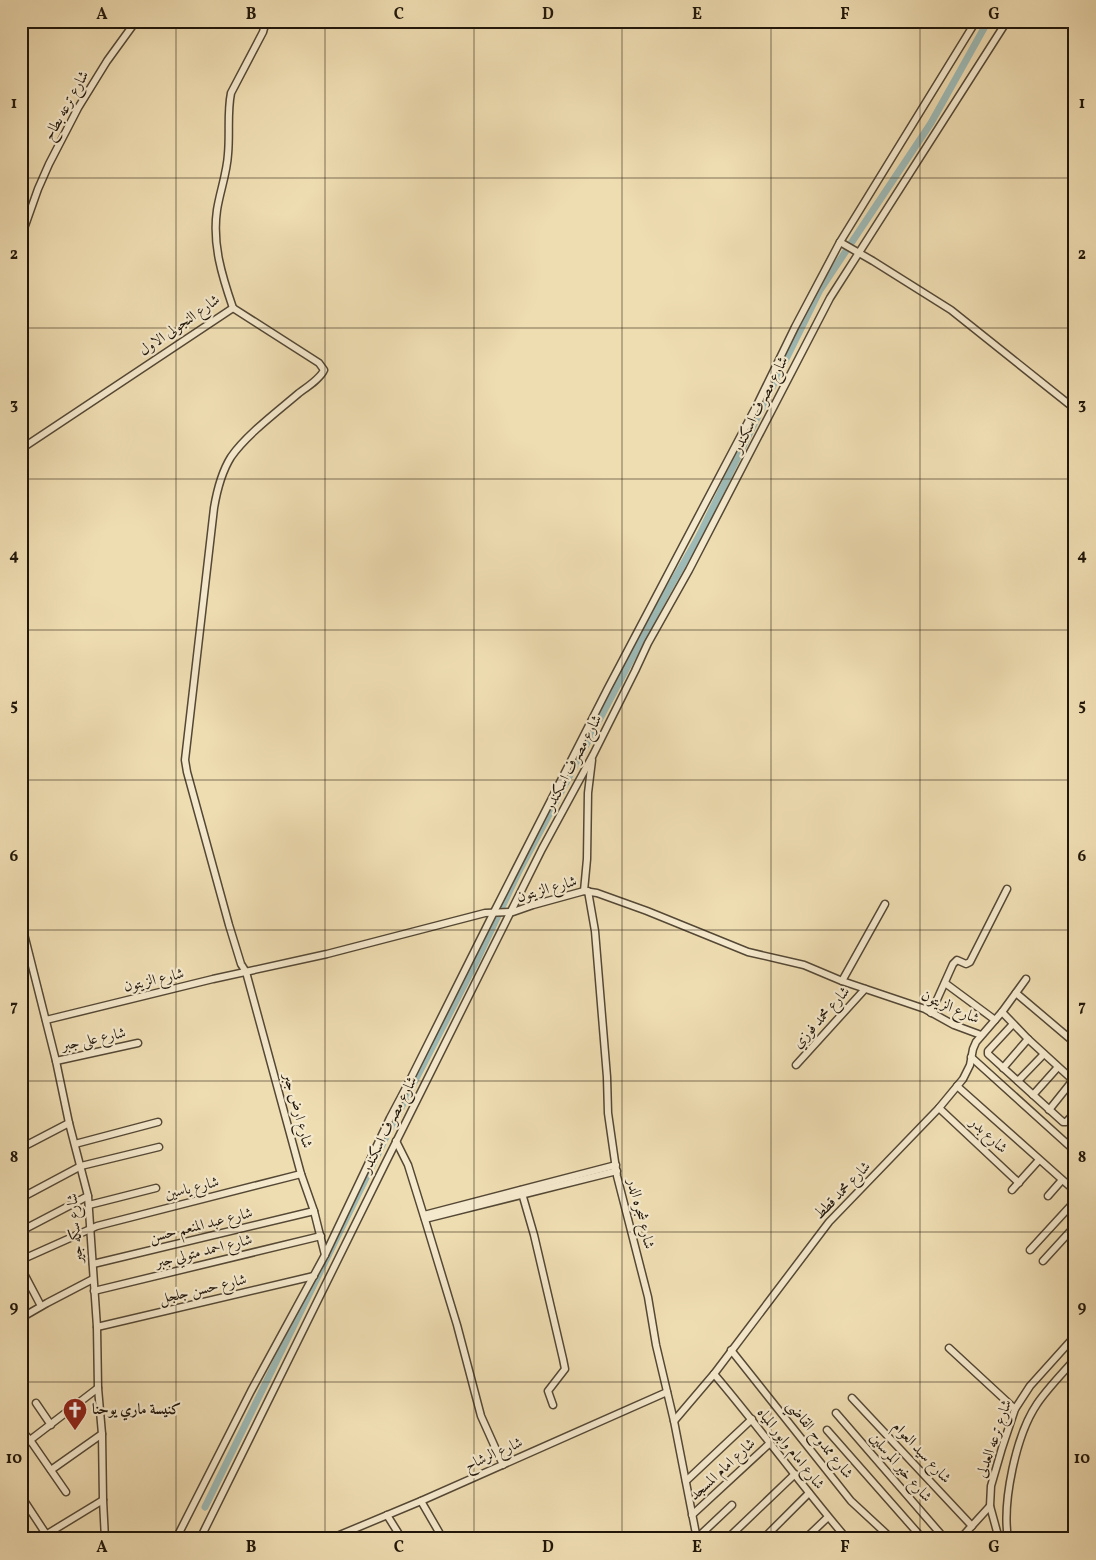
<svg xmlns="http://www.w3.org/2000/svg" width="1096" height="1560" viewBox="0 0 1096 1560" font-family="Vollkorn,Amiri,serif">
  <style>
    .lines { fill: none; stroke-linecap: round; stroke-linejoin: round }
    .canal { stroke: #9dbab6; stroke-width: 7 }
    .minor-casing { stroke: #544835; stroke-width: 9 }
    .minor { stroke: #f5e9cd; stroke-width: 6 }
    .grid { fill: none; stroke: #21170b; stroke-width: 1; stroke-opacity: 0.55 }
    .labels { text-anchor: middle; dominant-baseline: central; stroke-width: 4.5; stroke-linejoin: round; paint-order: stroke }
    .street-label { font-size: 15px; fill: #21170b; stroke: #f5e9cd }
    .poi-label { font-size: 15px; font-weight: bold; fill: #21170b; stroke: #f5e9cd; text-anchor: start }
    .neatline { fill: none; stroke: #21170b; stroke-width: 2 }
    .grid-label { font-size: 16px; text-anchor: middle; font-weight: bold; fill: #21170b }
  </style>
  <rect width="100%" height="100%" fill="#efddb2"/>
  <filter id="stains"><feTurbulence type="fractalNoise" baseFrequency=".004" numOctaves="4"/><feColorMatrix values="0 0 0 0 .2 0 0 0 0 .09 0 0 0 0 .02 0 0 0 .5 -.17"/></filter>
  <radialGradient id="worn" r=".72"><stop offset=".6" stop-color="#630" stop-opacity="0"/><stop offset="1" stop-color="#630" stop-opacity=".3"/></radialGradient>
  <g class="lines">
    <path class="canal" d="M 205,1507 L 387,1135 L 477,960 L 519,871 L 666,594 L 698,538 L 820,290 L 931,123 L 988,21"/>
    <defs>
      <g id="minor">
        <path d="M 21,237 L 38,189 L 49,164 L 78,108 L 107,61 L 136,21"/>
        <path d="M 840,242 L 873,261 L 951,310 L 1075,409"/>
        <path d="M 233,308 L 319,363 L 324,370 C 320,379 307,387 299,393 C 278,411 246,435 231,457 C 221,473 217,490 214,508 L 185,760 L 187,772 L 229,925 L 241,964 L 246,972 L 301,1174 L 314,1211 L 325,1255"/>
        <path d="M 233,308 C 222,276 212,244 217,210 C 220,191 227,173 228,154 C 230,133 227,113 231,93 L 263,32 L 266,21"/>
        <path d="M 21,449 L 233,308"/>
        <path d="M 584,891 L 587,859 L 588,793 L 592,760"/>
        <path d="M 588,891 L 595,931 L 607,1077 L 608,1113 L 617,1176 L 648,1297 L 656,1345 L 674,1421 L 697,1539"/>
        <path d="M 21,922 L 56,1061 L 69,1123 L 88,1196 L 97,1327 L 98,1388 L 102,1434 L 103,1500 L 105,1539"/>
        <path d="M 842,981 L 885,904"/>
        <path d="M 945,983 L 995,1020"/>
        <path d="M 1016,993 L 1075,1043"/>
        <path d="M 1002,1012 L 1028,1039 L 1075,1082"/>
        <path d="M 931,1013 L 953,964 L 957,960 L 966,964 L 970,962 L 1007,889"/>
        <path d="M 46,1020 L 213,979 L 327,954 L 485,913 L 513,912 L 533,905 L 584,891 L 597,893 L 647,911 L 748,952 L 804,965 L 842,981 L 925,1009 L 954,1025 L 981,1035"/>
        <path d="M 1013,1024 L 988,1051 L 988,1054 L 1063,1122 L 1066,1122 L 1075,1113"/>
        <path d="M 971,1057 L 1075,1151"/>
        <path d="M 56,1061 L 138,1043"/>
        <path d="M 796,1065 L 865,989"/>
        <path d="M 1003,1068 L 1028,1039"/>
        <path d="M 1018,1081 L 1044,1054"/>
        <path d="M 957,1086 L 1075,1191"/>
        <path d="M 1033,1095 L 1058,1067"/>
        <path d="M 939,1108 L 1019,1183"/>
        <path d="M 1049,1110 L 1073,1080"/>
        <path d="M 396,1141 L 408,1165 L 426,1223 L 457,1325 L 481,1416 L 503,1465"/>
        <path d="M 75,1144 L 158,1122"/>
        <path d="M 21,1148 L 69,1123"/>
        <path d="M 521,1190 L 534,1235 L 563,1359 L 565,1369 L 548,1391 L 553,1405"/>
        <path d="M 1012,1190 L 1039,1160"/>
        <path d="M 1048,1196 L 1062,1180"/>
        <path d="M 21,1198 L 81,1166 L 159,1147"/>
        <path d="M 89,1205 L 156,1188"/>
        <path d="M 424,1215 L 616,1165"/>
        <path d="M 425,1219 L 617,1171"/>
        <path d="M 21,1231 L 88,1196"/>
        <path d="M 1030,1250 L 1075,1201"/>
        <path d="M 21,1260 L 97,1226 L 301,1174"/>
        <path d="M 1043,1261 L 1075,1226"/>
        <path d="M 93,1264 L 314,1211"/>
        <path d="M 21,1268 L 41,1306"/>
        <path d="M 94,1291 L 321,1236"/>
        <path d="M 21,1318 L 47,1303 L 93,1279"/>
        <path d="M 97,1327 L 314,1276"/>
        <path d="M 949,1348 L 1015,1409"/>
        <path d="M 731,1350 L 851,1501 L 892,1539"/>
        <path d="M 714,1374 C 760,1428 801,1485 847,1539"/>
        <path d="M 852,1398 L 972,1526"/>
        <path d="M 36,1403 L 51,1425"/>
        <path d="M 836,1413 L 945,1539"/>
        <path d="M 674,1421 L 714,1374 L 829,1222 L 939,1108 L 963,1079 L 970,1065 L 973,1049 L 976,1042 L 1002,1012 L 1026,979"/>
        <path d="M 21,1430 L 30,1440 L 66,1492"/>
        <path d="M 827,1430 L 923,1539"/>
        <path d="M 21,1447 L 98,1388"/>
        <path d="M 51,1470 L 102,1434"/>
        <path d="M 686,1481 L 752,1419"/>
        <path d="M 21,1496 L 46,1534"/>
        <path d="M 421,1501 L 443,1539"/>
        <path d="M 387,1515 L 402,1539"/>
        <path d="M 692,1515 L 770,1443"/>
        <path d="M 697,1538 L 732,1505"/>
        <path d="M 39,1539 L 103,1500"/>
        <path d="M 176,1539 L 251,1391 L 325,1255 L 390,1118 L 409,1082 L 494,912 L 608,688 L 757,405 L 795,327 L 840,242 L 976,21"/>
        <path d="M 200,1539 L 385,1164 L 542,849 L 593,755 L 635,671 L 648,643 L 689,570 L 830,298 L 1007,21"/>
        <path d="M 330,1539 L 421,1501 L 667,1392"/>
        <path d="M 727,1539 L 795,1474"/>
        <path d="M 763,1539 L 809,1493"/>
        <path d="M 805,1539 L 828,1517"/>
        <path d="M 960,1539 L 990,1506"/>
        <path d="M 999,1539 L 990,1506 L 991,1486 L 1002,1448 L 1015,1409 L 1030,1386 L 1075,1336"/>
        <path d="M 1008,1539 C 1002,1502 1016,1435 1037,1404 C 1048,1388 1062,1374 1075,1359"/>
      </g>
    </defs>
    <use href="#minor" class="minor-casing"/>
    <use href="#minor" class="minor"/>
  </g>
  <path class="grid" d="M 176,21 L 176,1539M 325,21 L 325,1539M 474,21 L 474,1539M 622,21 L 622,1539M 771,21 L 771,1539M 920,21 L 920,1539M 21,178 L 1075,178M 21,328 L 1075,328M 21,479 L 1075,479M 21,630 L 1075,630M 21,780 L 1075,780M 21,930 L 1075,930M 21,1081 L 1075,1081M 21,1232 L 1075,1232M 21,1382 L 1075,1382"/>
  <defs>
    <symbol id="church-pin" viewBox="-11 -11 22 30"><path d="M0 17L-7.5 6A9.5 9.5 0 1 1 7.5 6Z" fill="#8f2418" stroke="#f5e9cd"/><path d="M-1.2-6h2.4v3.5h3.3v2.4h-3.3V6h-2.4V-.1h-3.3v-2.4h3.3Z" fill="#fff"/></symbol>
  </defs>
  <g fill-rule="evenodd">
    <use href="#church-pin" x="61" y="1396" width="28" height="38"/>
  </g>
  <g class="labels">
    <g class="street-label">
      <text transform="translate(67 106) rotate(-61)">شارع ترعه بطاح</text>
      <text transform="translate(180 326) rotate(-35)">شارع النجولى الاول</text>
      <text transform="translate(761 405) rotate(-63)">شارع مصرف اسكندر</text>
      <text transform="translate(574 763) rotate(-62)">شارع مصرف اسكندر</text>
      <text transform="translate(547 890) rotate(-16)">شارع الزيتون</text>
      <text transform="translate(154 981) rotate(-13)">شارع الزيتون</text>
      <text transform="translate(950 1008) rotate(24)">شارع الزيتون</text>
      <text transform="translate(822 1018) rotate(-48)">شارع محمد فوزي</text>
      <text transform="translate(94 1040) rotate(-12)">شارع على جبر</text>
      <text transform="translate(297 1111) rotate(75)">شارع ارض جبر</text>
      <text transform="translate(390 1125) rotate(-63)">شارع مصرف اسكندر</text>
      <text transform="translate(988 1136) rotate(43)">شارع بدر</text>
      <text transform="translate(192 1189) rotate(-14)">شارع ياسين</text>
      <text transform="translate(843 1191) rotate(-46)">شارع محمد قطط</text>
      <text transform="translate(640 1214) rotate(76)">شارع شجره الدر</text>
      <text transform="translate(201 1226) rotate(-14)">شارع عبد المنعم حسن</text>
      <text transform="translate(76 1228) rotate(-95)">شارع سكه جير</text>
      <text transform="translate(204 1252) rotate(-14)">شارع احمد متولي جبر</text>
      <text transform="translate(203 1290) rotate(-13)">شارع حسن جلجل</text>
      <text transform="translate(995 1439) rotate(-71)">شارع ترعه العدلى</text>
      <text transform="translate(819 1440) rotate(51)">شارع ممدوح القاضي</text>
      <text transform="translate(790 1449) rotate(52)">شارع امام وابور المياه</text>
      <text transform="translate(921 1453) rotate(47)">شارع سيد العوام</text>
      <text transform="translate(494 1455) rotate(-24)">شارع الرشاح</text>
      <text transform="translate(900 1468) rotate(49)">شارع خير المرسلين</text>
      <text transform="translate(723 1470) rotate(-43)">شارع امام المسجد</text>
    </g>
    <g class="poi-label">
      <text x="92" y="1410">كنيسة ماري يوحنا</text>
    </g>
  </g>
  <rect width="1096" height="1560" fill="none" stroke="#efddb2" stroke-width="55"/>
  <rect x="28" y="28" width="1040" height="1504" class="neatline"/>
  <g class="grid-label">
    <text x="102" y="19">A</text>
    <text x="251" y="19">B</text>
    <text x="399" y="19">C</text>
    <text x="548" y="19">D</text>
    <text x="697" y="19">E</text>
    <text x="845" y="19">F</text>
    <text x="994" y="19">G</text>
    <text x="14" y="108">1</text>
    <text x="1082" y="108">1</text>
    <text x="14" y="259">2</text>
    <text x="1082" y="259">2</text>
    <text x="14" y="409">3</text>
    <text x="1082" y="409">3</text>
    <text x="14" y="560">4</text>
    <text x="1082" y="560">4</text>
    <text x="14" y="710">5</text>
    <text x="1082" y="710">5</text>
    <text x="14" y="861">6</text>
    <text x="1082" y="861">6</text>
    <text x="14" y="1011">7</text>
    <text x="1082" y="1011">7</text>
    <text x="14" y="1162">8</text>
    <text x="1082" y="1162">8</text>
    <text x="14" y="1312">9</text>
    <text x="1082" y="1312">9</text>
    <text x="14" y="1463">10</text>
    <text x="1082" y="1463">10</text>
    <text x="102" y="1552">A</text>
    <text x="251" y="1552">B</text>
    <text x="399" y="1552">C</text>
    <text x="548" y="1552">D</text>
    <text x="697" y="1552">E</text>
    <text x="845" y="1552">F</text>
    <text x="994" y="1552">G</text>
  </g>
  <rect width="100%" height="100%" filter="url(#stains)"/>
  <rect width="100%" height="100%" fill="url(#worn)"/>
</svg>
